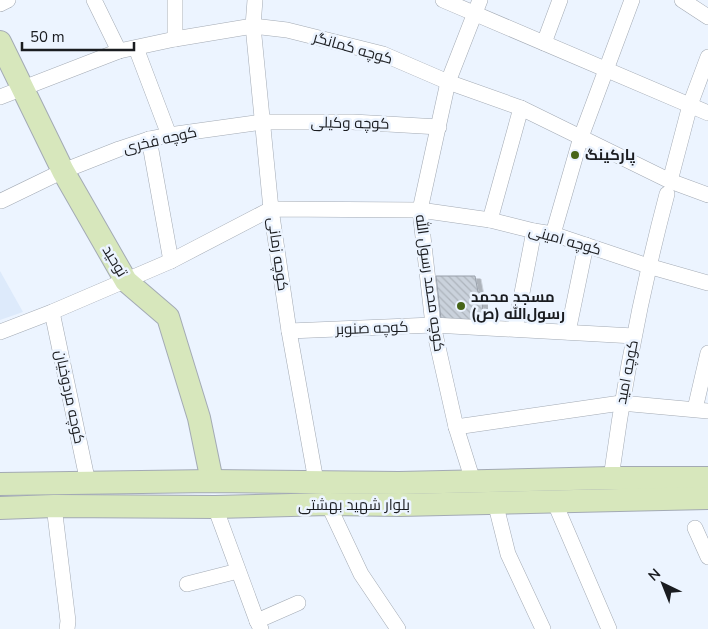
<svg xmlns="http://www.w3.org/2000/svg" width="708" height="629" viewBox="0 0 708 629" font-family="'Nunito Sans',Cairo,sans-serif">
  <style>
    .built { fill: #ddeafb }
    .building { fill: url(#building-back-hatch); stroke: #99a0aa; filter: url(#shadow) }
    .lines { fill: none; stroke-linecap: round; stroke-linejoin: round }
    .minor-casing { stroke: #a3aab4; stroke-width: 16 }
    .secondary-casing { stroke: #a3aab4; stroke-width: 24 }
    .minor { stroke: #fff; stroke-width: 15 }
    .secondary { stroke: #d7e7bc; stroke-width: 22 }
    .poi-dot { fill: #476518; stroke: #ecf4ff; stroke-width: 2 }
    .labels { text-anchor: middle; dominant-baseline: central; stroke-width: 5; stroke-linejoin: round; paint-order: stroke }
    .street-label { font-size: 15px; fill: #1a1c20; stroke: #ecf4ff }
    .poi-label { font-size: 15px; font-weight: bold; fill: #1a1c20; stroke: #ecf4ff; text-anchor: start }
  </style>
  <defs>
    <pattern id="building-back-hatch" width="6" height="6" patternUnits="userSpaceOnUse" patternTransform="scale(1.25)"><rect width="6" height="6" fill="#cad2dc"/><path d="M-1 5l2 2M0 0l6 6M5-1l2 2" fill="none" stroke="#adb4bc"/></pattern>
    <filter id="shadow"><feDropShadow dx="5.5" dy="3" stdDeviation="0" flood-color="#0004"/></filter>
  </defs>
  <rect width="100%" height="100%" fill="#ecf4ff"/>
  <path class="built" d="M 0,271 L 23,312 L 0,320 Z"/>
  <path class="building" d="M 436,276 L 475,276 L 478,292 L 482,292 L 483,321 L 441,319 Z"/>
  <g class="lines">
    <defs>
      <g id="minor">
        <path d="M 94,0 L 119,51"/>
        <path d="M 175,0 L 175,39"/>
        <path d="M 255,0 L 253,26 L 271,209 L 289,331 L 316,481"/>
        <path d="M 443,0 L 708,113"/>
        <path d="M 682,0 L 708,17"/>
        <path d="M 0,4 L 8,0"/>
        <path d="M 544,43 L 560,0"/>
        <path d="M 136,48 L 169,135"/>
        <path d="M 0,97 L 119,51 L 175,39 L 253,26 L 287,30 L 383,54 L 448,82 L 521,108 L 670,181 L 708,195"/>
        <path d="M 149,139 L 171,261"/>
        <path d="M 670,181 L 690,105 L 708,57"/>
        <path d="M 1,201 L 63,171 L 119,149 L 149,139 L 169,135 L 262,122 L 353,122 L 439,127"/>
        <path d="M 490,220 L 521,108"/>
        <path d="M 553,234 L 581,137 L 632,0"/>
        <path d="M 52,312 L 88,483"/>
        <path d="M 515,329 L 534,231"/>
        <path d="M 289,331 L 433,325 L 634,336"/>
        <path d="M 0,332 L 52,312 L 171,261 L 271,209 L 420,210 L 490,220 L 534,231 L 553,234 L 648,266 L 708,283"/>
        <path d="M 568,332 L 586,245"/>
        <path d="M 695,409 L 708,353"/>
        <path d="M 456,427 L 621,403 L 708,411"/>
        <path d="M 611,478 C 624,382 642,288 667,194"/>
        <path d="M 473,481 L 456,427 L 433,325 L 420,210 L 448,82 L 480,0"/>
        <path d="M 554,501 L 609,629"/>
        <path d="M 495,502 L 508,554 L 543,629"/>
        <path d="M 328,504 L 361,574 L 398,629"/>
        <path d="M 54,506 L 68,621 L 67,629"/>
        <path d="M 215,507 L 257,621 L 261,629"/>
        <path d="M 695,528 L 708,557"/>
        <path d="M 187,584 L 238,571"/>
        <path d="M 257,621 L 298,603"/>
      </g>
      <g id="secondary">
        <path d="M 0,42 L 63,171 L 126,281 L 168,317 L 199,418 L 212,481"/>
        <path d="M 0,484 L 212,481 L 399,483 L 611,478 L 708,478"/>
        <path d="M 0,508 L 54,506 L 215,507 L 328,504 L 400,505 L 708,498"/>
      </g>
    </defs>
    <use href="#minor" class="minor-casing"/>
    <use href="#secondary" class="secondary-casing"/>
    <use href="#minor" class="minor"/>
    <use href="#secondary" class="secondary"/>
  </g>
  <g class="poi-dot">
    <circle cx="575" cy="155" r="5"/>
    <circle cx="461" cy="306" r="5"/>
  </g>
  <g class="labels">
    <g class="street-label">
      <text transform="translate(353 48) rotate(16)">کوچه کمانگر</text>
      <text transform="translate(350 123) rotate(1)">کوچه وکیلی</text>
      <text transform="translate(160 140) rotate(-13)">کوچه فخری</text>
      <text transform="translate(565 240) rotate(16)">کوچه امینی</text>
      <text transform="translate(278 254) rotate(82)">کوچه زمانی</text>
      <text transform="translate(115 261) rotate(59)">توحید</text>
      <text transform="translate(430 283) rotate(82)">کوچه محمد رسول الله</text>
      <text transform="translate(372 328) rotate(-2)">کوچه صنوبر</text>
      <text transform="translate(627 372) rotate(-79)">کوچه امید</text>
      <text transform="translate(70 397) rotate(78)">کوچه مردوخیان</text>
      <text x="354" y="505">بلوار شهید بهشتی</text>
    </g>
    <g class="poi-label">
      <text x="585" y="155">پارکینگ</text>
      <text x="471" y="297">مسجد محمد<tspan x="471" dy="17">رسول‌الله (ص)</tspan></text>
    </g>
  </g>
  <g transform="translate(663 584) rotate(317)" stroke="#ecf4ff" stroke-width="4" paint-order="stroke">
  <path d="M0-4L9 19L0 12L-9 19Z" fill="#1a1c20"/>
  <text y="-8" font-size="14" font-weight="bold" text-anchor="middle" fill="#1a1c20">N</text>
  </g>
  <path d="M22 42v8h112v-8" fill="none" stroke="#1a1c20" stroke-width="2.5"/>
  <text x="30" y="42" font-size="15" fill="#1a1c20" stroke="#ecf4ff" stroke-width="4" paint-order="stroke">50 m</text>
</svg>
